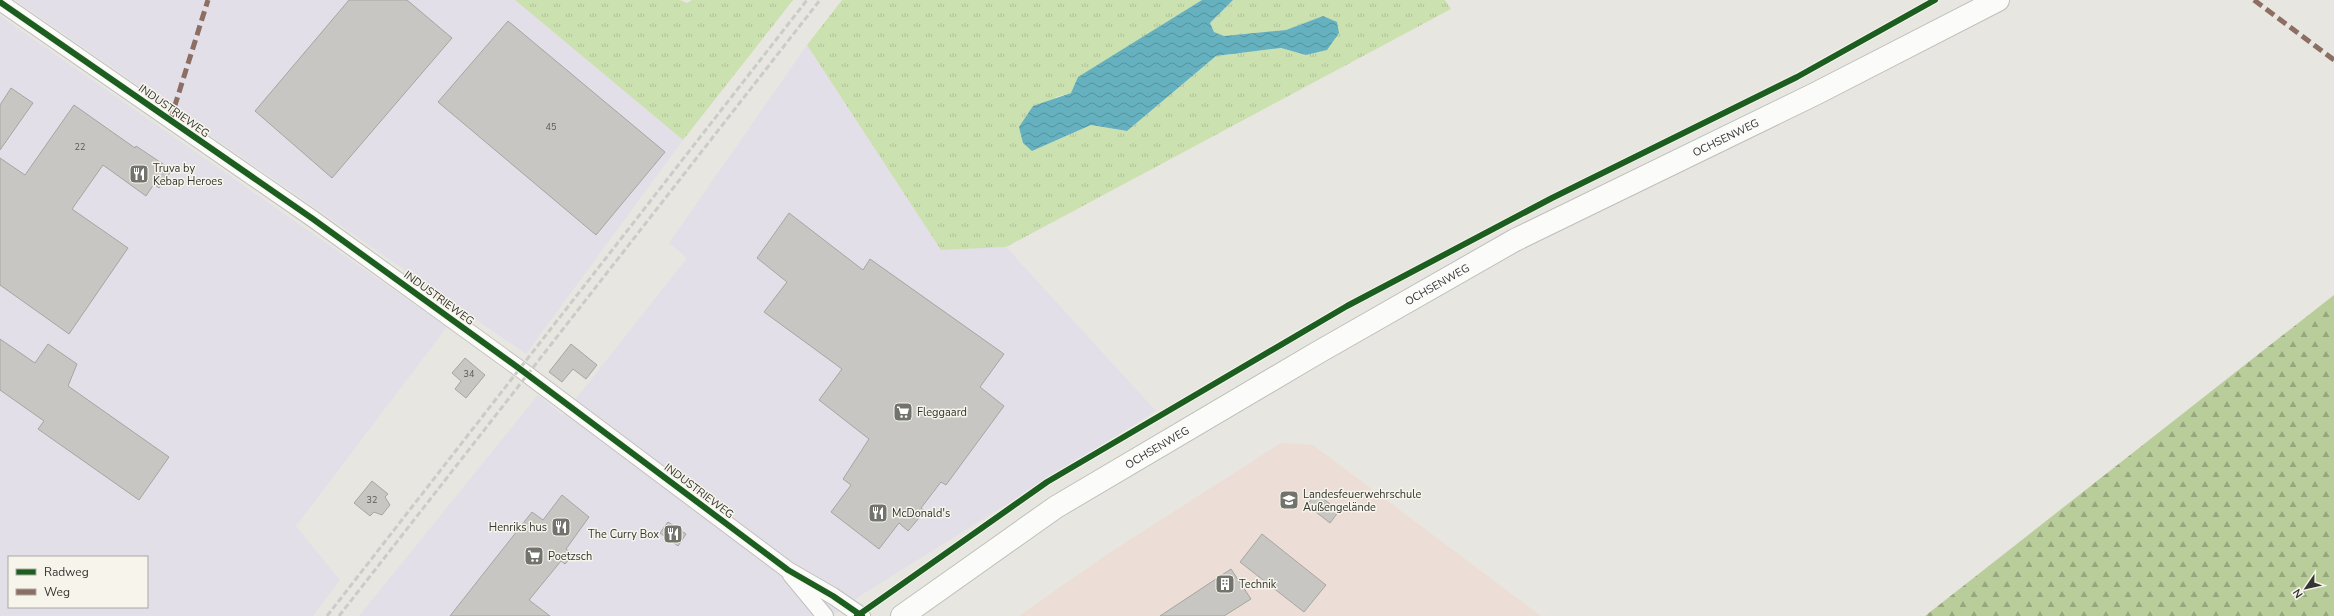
<svg xmlns="http://www.w3.org/2000/svg" width="2334" height="616" viewBox="0 0 2334 616" font-family="'Nunito Sans',sans-serif">
  <style>
    .commercial { fill: #e3dfe8; fill-rule: evenodd }
    .education { fill: #ecded6 }
    .grass { fill: url(#grass-tufts) }
    .forest { fill: url(#forest-firs) }
    .water { fill: url(#water-waves) }
    .building { fill: #c7c6c2; stroke: #a6a5a1 }
    .lines { fill: none; stroke-linecap: round; stroke-linejoin: round }
    .street-casing { stroke: #c0c0bb; stroke-width: 18 }
    .secondary-casing { stroke: #c0c0bb; stroke-width: 24 }
    .street { stroke: #fbfbfa; stroke-width: 16 }
    .secondary { stroke: #fbfbfa; stroke-width: 22 }
    .rail { stroke: #cbcbc9; stroke-width: 3; stroke-dasharray: 6 3; stroke-linecap: butt }
    .quiet { stroke: #8d6e63; stroke-width: 5; stroke-dasharray: 10 5; stroke-linecap: butt }
    .cycleway-casing { stroke: #f7f5eb; stroke-width: 8 }
    .cycleway { stroke: #1b5e20; stroke-width: 6 }
    .labels { text-anchor: middle; dominant-baseline: central; stroke-width: 3; stroke-linejoin: round; paint-order: stroke }
    .number-label { font-size: 9px; fill: #5a5955 }
    .street-label { font-size: 11px; fill: #353531; stroke: #f7f5eb }
    .poi-label { font-size: 11px; fill: #353531; stroke: #f7f5eb; text-anchor: start }
  </style>
  <defs>
    <pattern id="grass-tufts" width="24" height="20" patternUnits="userSpaceOnUse"><rect width="24" height="20" fill="#cce1b0"/><path d="M3 7l-1-3M5 7V3M7 7l1-3M15 17l-1-3M17 17v-4M19 17l1-3" fill="none" stroke="#b0c298"/></pattern>
    <pattern id="forest-firs" width="22" height="20" patternUnits="userSpaceOnUse"><rect width="22" height="20" fill="#b8cd9a"/><path d="M5 1l3.5 6h-7zM16 11l3.5 6h-7z" fill="#96a77e"/></pattern>
    <pattern id="water-waves" width="16" height="10" patternUnits="userSpaceOnUse"><rect width="16" height="10" fill="#66b1bf"/><path d="M0 5q4-4 8 0t8 0" fill="none" stroke="#55919c"/></pattern>
  </defs>
  <rect width="100%" height="100%" fill="#e7e6e0"/>
  <g class="commercial">
    <path d="M 15,0 L 515,0 L 683,140 L 526,354 Z"/>
    <path d="M 0,16 L 447,327 L 296,526 L 340,580 L 313,616 L 0,616 ZM 9,557 L 147,557 L 147,607 L 9,607 Z"/>
    <path d="M 807,45 L 941,250 L 1006,247 L 1156,411 L 863,594 L 832,616 L 359,616 L 538,395 L 563,415 L 687,258 L 669,243 Z"/>
  </g>
  <path class="education" d="M 1281,443 L 1313,445 L 1541,616 L 1019,616 L 1106,555 Z"/>
  <g class="grass">
    <path d="M 515,0 L 680,0 L 687,3 L 692,0 L 793,0 L 683,140 Z"/>
    <path d="M 842,0 L 1202,0 L 1071,93 L 1056,97 L 1032,151 L 1091,125 L 1127,131 L 1216,56 L 1281,48 L 1306,55 L 1327,50 L 1323,16 L 1286,30 L 1224,36 L 1214,32 L 1210,23 L 1233,0 L 1445,0 L 1451,9 L 1006,247 L 941,250 L 807,45 Z"/>
  </g>
  <path class="forest" d="M 2334,295 L 2334,616 L 1925,616 Z"/>
  <path class="water" d="M 1202,0 L 1233,0 L 1210,23 L 1214,32 L 1224,36 L 1286,30 L 1323,16 L 1337,22 L 1339,33 L 1327,50 L 1306,55 L 1281,48 L 1216,56 L 1127,131 L 1091,125 L 1032,151 L 1023,143 L 1019,127 L 1033,106 L 1071,93 L 1078,77 Z"/>
  <g class="building">
    <path d="M 349,0 L 407,0 L 452,38 L 332,178 L 255,111 Z"/>
    <path d="M 508,21 L 665,152 L 596,235 L 438,102 Z"/>
    <path d="M 11,88 L 33,103 L 0,150 L 0,105 Z"/>
    <path d="M 74,105 L 135,148 L 136,146 L 172,170 L 159,188 L 154,184 L 146,196 L 103,165 L 72,209 L 128,248 L 69,334 L 0,285 L 0,158 L 25,175 Z"/>
    <path d="M 789,213 L 863,270 L 870,259 L 1004,354 L 980,387 L 1004,406 L 946,485 L 941,482 L 921,508 L 925,511 L 908,531 L 899,523 L 879,549 L 831,512 L 851,485 L 843,479 L 869,439 L 819,400 L 842,369 L 764,312 L 787,282 L 757,258 Z"/>
    <path d="M 0,339 L 35,363 L 48,344 L 77,364 L 68,386 L 169,457 L 139,500 L 38,429 L 44,421 L 0,390 Z"/>
    <path d="M 571,344 L 597,365 L 586,379 L 573,369 L 562,382 L 549,372 Z"/>
    <path d="M 465,358 L 485,375 L 466,398 L 455,389 L 461,381 L 452,373 Z"/>
    <path d="M 372,481 L 388,494 L 385,497 L 390,505 L 382,515 L 374,512 L 370,516 L 354,503 Z"/>
    <path d="M 1316,493 L 1339,511 L 1330,523 L 1307,505 Z"/>
    <path d="M 562,495 L 589,517 L 566,549 L 573,554 L 565,564 L 561,561 L 529,600 L 550,616 L 450,616 L 532,512 L 543,520 Z"/>
    <path d="M 668,522 L 686,534 L 678,546 L 660,533 Z"/>
    <path d="M 1262,534 L 1326,585 L 1304,612 L 1240,562 Z"/>
    <path d="M 1231,569 L 1251,599 L 1224,616 L 1160,616 Z"/>
  </g>
  <g class="lines">
    <defs>
      <g id="street">
        <path d="M 0,2 L 313,219 L 520,369 L 788,570 L 833,596 L 862,616"/>
        <path d="M 791,575 L 825,616"/>
      </g>
      <g id="secondary">
        <path id="s1" d="M 902,616 L 1056,507 L 1317,353 L 1515,240 L 1815,94 L 1998,0"/>
      </g>
    </defs>
    <use href="#street" class="street-casing"/>
    <use href="#secondary" class="secondary-casing"/>
    <use href="#street" class="street"/>
    <use href="#secondary" class="secondary"/>
    <g class="rail">
      <path d="M 327,616 L 807,0"/>
      <path d="M 339,616 L 820,0"/>
    </g>
    <g class="quiet">
      <path d="M 2254,0 L 2334,60"/>
      <path d="M 170,121 L 208,0"/>
    </g>
    <defs>
      <g id="cycleway">
        <path d="M 0,2 L 313,219 L 520,369 L 788,570 L 833,596 L 862,616"/>
        <path d="M 857,616 L 1047,482 L 1347,306 L 1552,198 L 1797,77 L 1935,0"/>
      </g>
    </defs>
    <use href="#cycleway" class="cycleway-casing"/>
    <use href="#cycleway" class="cycleway"/>
  </g>
  <defs>
    <symbol id="restaurant-square" viewBox="-11 -11 22 22"><rect x="-9" y="-9" width="18" height="18" rx="4" fill="#73736e" stroke="#f7f5eb"/><path d="M-5-6h1v4h1v-4h1v4h1v-4h1v5L-1.5 .5V6h-2V.5L-5-1ZM5-6V6H3V1.5H1.5Q1.5-4 5-6Z" fill="#fff"/></symbol>
    <symbol id="supermarket-square" viewBox="-11 -11 22 22"><rect x="-9" y="-9" width="18" height="18" rx="4" fill="#73736e" stroke="#f7f5eb"/><path d="M-6-5.5h2.5l.6 2H6L4.5 2H-2.5L-4.4-4H-6ZM-1.5 3.2a1.3 1.3 0 1 0 .1 0ZM3 3.2a1.3 1.3 0 1 0 .1 0Z" fill="#fff"/></symbol>
    <symbol id="university-square" viewBox="-11 -11 22 22"><rect x="-9" y="-9" width="18" height="18" rx="4" fill="#73736e" stroke="#f7f5eb"/><path d="M0-5L7-2L0 1L-7-2ZM-4 1L0 2.5L4 1V4Q0 6-4 4Z" fill="#fff"/></symbol>
    <symbol id="building-square" viewBox="-11 -11 22 22"><rect x="-9" y="-9" width="18" height="18" rx="4" fill="#73736e" stroke="#f7f5eb"/><path d="M-4-6H4V6H1V3H-1V6H-4ZM-2.5-4.3h1.7v1.8h-1.7ZM.8-4.3h1.7v1.8H.8ZM-2.5-1h1.7V.8h-1.7ZM.8-1h1.7V.8H.8Z" fill="#fff"/></symbol>
  </defs>
  <g fill-rule="evenodd">
    <use href="#restaurant-square" x="128" y="163" width="22" height="22"/>
    <use href="#supermarket-square" x="892" y="401" width="22" height="22"/>
    <use href="#university-square" x="1278" y="489" width="22" height="22"/>
    <use href="#restaurant-square" x="867" y="502" width="22" height="22"/>
    <use href="#restaurant-square" x="550" y="516" width="22" height="22"/>
    <use href="#restaurant-square" x="662" y="523" width="22" height="22"/>
    <use href="#supermarket-square" x="523" y="545" width="22" height="22"/>
    <use href="#building-square" x="1214" y="573" width="22" height="22"/>
  </g>
  <g class="labels">
    <g class="number-label">
      <text x="551" y="127">45</text>
      <text x="80" y="147">22</text>
      <text x="469" y="374">34</text>
      <text x="372" y="500">32</text>
    </g>
    <g class="street-label">
      <text transform="translate(174 111) rotate(35)">INDUSTRIEWEG</text>
      <text stroke="none"><textPath href="#s1" startOffset="954">OCHSENWEG</textPath></text>
      <text stroke="none"><textPath href="#s1" startOffset="630">OCHSENWEG</textPath></text>
      <text transform="translate(439 298) rotate(36)">INDUSTRIEWEG</text>
      <text stroke="none"><textPath href="#s1" startOffset="306">OCHSENWEG</textPath></text>
      <text transform="translate(699 491) rotate(37)">INDUSTRIEWEG</text>
    </g>
    <g class="poi-label">
      <text x="153" y="168">Truva by<tspan x="153" dy="13">Kebap Heroes</tspan></text>
      <text x="917" y="412">Fleggaard</text>
      <text x="1303" y="494">Landesfeuerwehrschule<tspan x="1303" dy="13">Außengelände</tspan></text>
      <text x="892" y="513">McDonald's</text>
      <text x="547" y="527" text-anchor="end">Henriks hus</text>
      <text x="659" y="534" text-anchor="end">The Curry Box</text>
      <text x="548" y="556">Poetzsch</text>
      <text x="1239" y="584">Technik</text>
    </g>
  </g>
  <rect x="8" y="556" width="140" height="52" fill="#f7f5eb" stroke="#a9a8a1"/>
  <rect x="16" y="569" width="20" height="6" fill="#1b5e20" stroke="#a9a8a1"/>
  <text x="44" y="576" font-size="12" fill="#353531">Radweg</text>
  <rect x="16" y="589" width="20" height="6" fill="#8d6e63" stroke="#a9a8a1"/>
  <text x="44" y="596" font-size="12" fill="#353531">Weg</text>
  <g transform="translate(2306 588) rotate(236)" stroke="#f7f5eb" stroke-width="3" paint-order="stroke">
  <path d="M0-3L7 15L0 10L-7 15Z" fill="#353531"/>
  <text y="-6" font-size="11" font-weight="bold" text-anchor="middle" fill="#353531">N</text>
  </g>
</svg>
